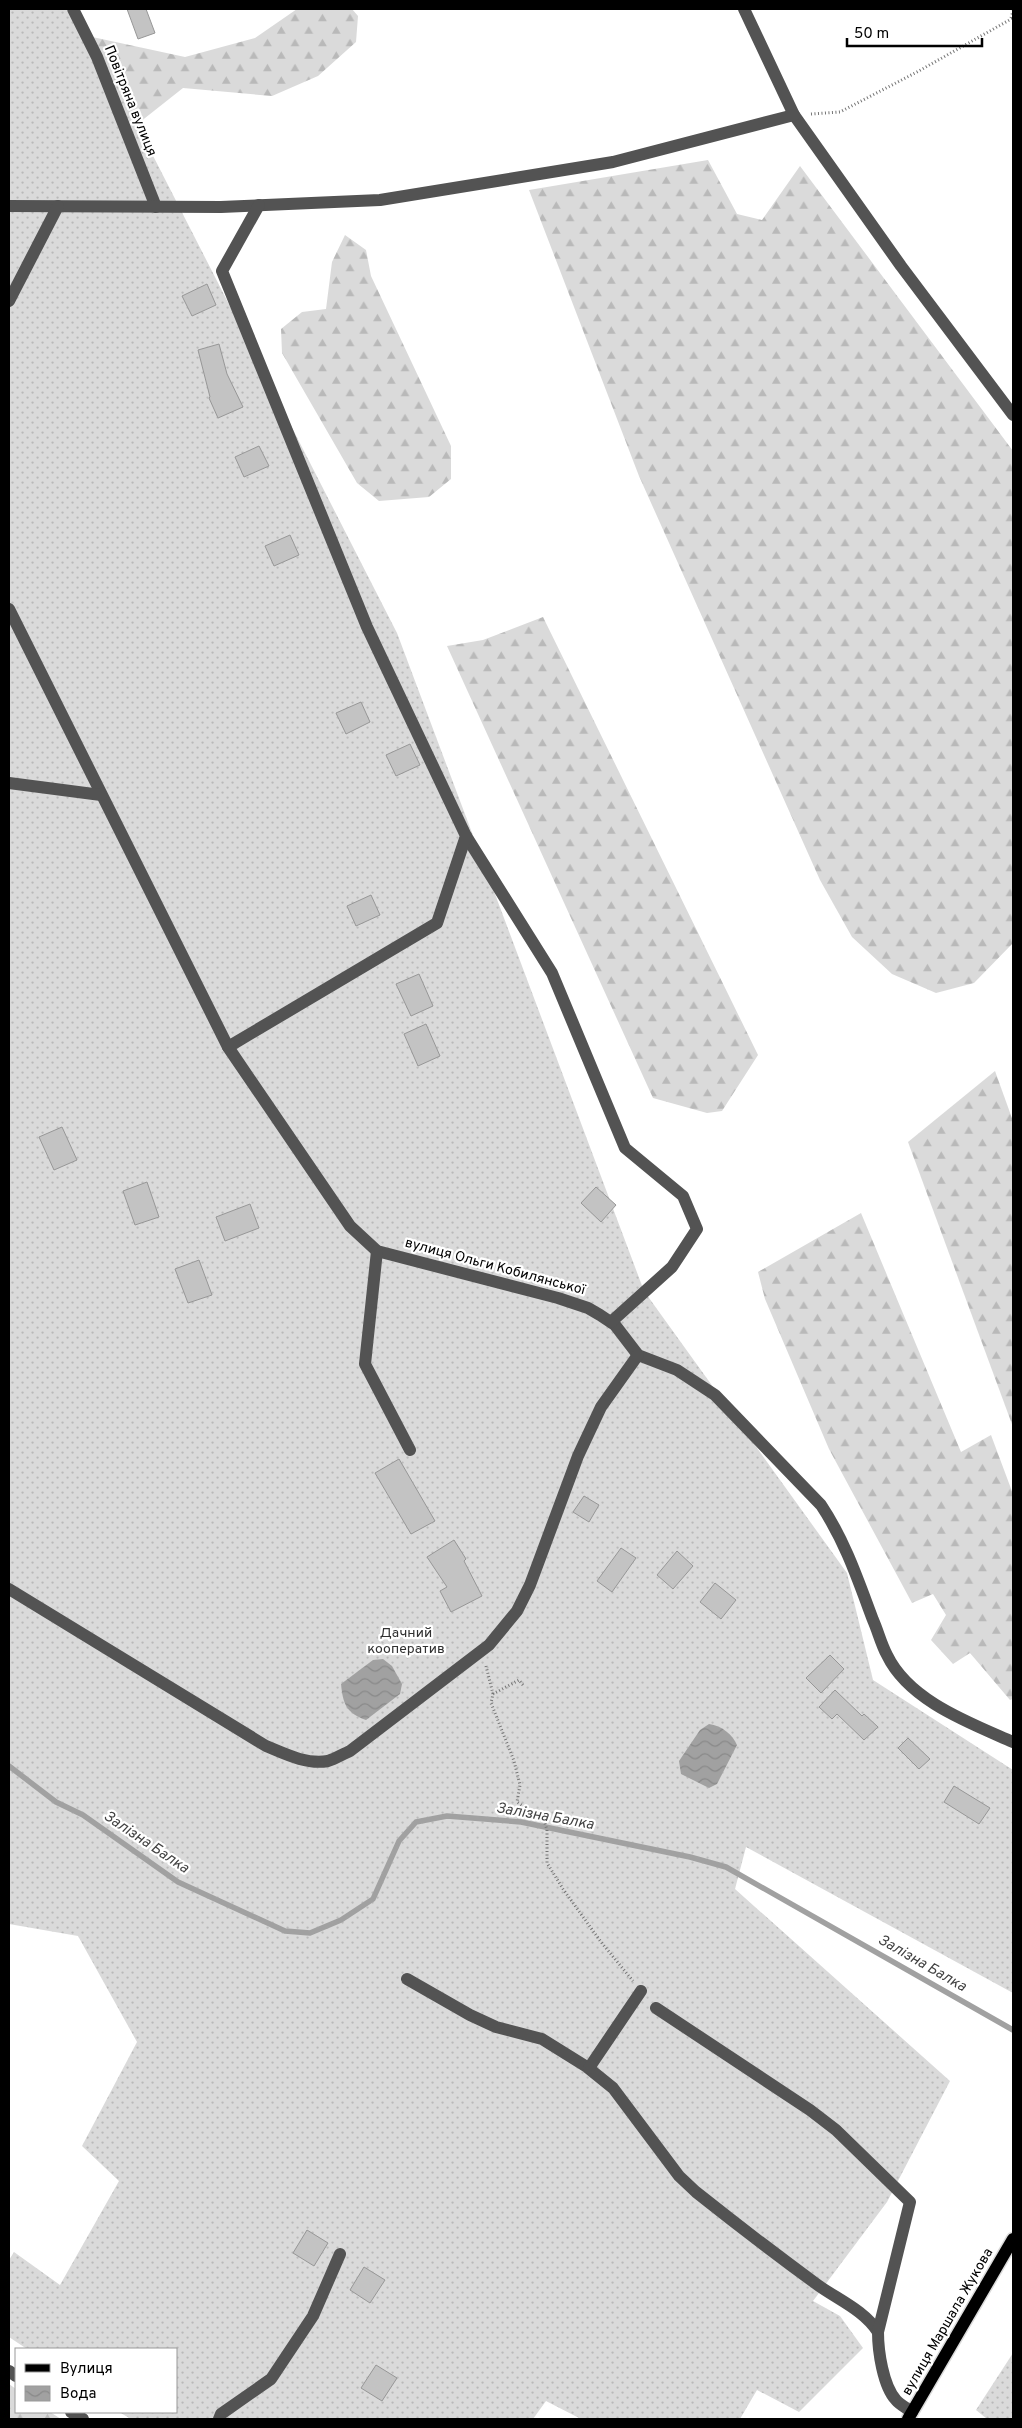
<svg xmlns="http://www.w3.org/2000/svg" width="1022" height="2428" viewBox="0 0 1022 2428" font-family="Overpass,sans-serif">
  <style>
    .forest { fill: url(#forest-firs) }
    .garden { fill: url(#garden-dots) }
    .water { fill: url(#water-waves) }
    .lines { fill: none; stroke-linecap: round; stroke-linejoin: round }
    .stream { stroke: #a1a1a1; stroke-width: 5.5 }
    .building { fill: #c3c3c3; stroke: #979797 }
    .major-casing { stroke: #dbdbdb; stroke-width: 15 }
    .path { stroke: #757575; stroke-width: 3; stroke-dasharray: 1 2.5; stroke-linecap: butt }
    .minor { stroke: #535353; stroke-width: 12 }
    .major { stroke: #000; stroke-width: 12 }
    .labels { text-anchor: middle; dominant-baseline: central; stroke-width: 4.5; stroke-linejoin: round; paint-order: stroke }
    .street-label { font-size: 14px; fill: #000; stroke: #fff }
    .park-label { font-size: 14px; fill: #313131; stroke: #fff }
    .water-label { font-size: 15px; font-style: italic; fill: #424242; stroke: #fff }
  </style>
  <defs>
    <pattern id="forest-firs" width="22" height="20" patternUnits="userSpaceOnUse" patternTransform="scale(1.25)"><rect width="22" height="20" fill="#dadada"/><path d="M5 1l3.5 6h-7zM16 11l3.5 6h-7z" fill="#b9b9b9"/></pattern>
    <pattern id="garden-dots" width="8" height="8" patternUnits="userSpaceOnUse" patternTransform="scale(1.25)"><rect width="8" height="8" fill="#dadada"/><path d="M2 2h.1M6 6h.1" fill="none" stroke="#b9b9b9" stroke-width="1.8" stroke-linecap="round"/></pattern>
    <pattern id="water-waves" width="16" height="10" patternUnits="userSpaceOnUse" patternTransform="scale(1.25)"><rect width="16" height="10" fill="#a1a1a1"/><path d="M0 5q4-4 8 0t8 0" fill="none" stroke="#898989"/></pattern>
  </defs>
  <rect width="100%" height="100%" fill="#fff"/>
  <g class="forest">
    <path d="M 297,9 L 352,9 L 358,16 L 356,42 L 318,76 L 272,96 L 183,88 L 140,122 L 116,127 L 9,19 L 185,57 L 255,38 Z"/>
    <path d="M 708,160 L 737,214 L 762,220 L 800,166 L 1013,451 L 1013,943 L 974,983 L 936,993 L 892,974 L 852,937 L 820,880 L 639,476 L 529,190 Z"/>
    <path d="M 345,235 L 366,250 L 371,276 L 451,446 L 451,479 L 429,497 L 379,501 L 357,483 L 282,353 L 281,329 L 302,312 L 326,309 L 332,262 Z"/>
    <path d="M 543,617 L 758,1055 L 722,1111 L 707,1113 L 653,1098 L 447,646 L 483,640 Z"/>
    <path d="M 995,1071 L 1013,1121 L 1013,1427 L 908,1142 Z"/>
    <path d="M 861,1213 L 961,1452 L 991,1435 L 1013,1494 L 1013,1699 L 1010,1700 L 970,1653 L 953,1664 L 931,1640 L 946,1615 L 933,1594 L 912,1603 L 829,1449 L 765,1299 L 758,1272 Z"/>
    <path d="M 9,2384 L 16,2389 L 16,2412 L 50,2412 L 61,2419 L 9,2419 Z"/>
  </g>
  <g class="garden">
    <path d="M 9,9 L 78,9 L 397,633 L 644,1291 L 847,1573 L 873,1680 L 1013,1770 L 1013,1993 L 746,1847 L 735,1889 L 950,2081 L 887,2202 L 813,2301 L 840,2316 L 863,2348 L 799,2412 L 757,2390 L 740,2419 L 581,2419 L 546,2401 L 533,2419 L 131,2419 L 119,2412 L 176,2412 L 176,2349 L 27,2349 L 9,2337 L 9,2260 L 14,2252 L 60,2285 L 119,2181 L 82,2146 L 137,2042 L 78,1936 L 9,1924 Z"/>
    <path d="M 1013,2353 L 1013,2419 L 987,2419 L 976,2410 Z"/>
  </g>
  <g class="water">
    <path d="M 383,1659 L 392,1666 L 402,1684 L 400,1694 L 366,1720 C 346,1713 343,1704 341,1684 L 373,1660 Z"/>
    <path d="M 709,1724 C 722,1726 732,1734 737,1745 L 717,1784 L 709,1788 L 681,1774 L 679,1761 L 700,1730 Z"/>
  </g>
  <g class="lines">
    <path class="stream" d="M 9,1766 L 56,1802 L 83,1815 L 178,1882 L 285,1931 L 310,1933 L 341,1920 L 373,1899 L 399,1841 L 416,1822 L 447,1816 L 521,1822 L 690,1857 L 726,1867 L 1013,2030"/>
  </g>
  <g class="building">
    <path d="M 127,9 L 146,9 L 155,33 L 138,39 Z"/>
    <path d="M 207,284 L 216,305 L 192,316 L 182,296 Z"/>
    <path d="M 219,344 L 227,374 L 243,407 L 218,418 L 209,398 L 210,397 L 198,350 Z"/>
    <path d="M 259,446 L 269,466 L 244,477 L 235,457 Z"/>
    <path d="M 290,535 L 299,555 L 274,566 L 265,546 Z"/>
    <path d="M 361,702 L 370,722 L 346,734 L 336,713 Z"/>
    <path d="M 410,744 L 420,765 L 396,776 L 386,755 Z"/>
    <path d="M 371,895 L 380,915 L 356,926 L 347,906 Z"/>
    <path d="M 419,974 L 433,1006 L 411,1016 L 396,984 Z"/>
    <path d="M 426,1024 L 440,1056 L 418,1066 L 404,1034 Z"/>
    <path d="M 62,1127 L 77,1160 L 54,1170 L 39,1137 Z"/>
    <path d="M 147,1182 L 159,1217 L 135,1225 L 123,1191 Z"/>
    <path d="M 596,1187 L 616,1205 L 601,1222 L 581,1203 Z"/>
    <path d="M 250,1204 L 259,1228 L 225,1241 L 216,1217 Z"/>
    <path d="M 199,1260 L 212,1295 L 188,1303 L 175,1269 Z"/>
    <path d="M 399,1459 L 435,1521 L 411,1534 L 375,1473 Z"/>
    <path d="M 584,1496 L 599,1505 L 589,1522 L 573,1512 Z"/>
    <path d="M 454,1540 L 466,1559 L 464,1561 L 482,1596 L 451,1612 L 440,1591 L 447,1587 L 427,1557 Z"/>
    <path d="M 621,1548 L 636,1558 L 612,1592 L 597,1581 Z"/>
    <path d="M 677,1551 L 693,1566 L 673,1589 L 657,1575 Z"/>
    <path d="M 715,1583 L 736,1600 L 721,1619 L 700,1602 Z"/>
    <path d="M 830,1655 L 844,1669 L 821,1693 L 806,1678 Z"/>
    <path d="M 835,1690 L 862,1716 L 864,1714 L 878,1727 L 864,1740 L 837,1714 L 832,1719 L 819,1707 Z"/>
    <path d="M 908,1738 L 930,1759 L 919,1769 L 898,1748 Z"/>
    <path d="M 954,1786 L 990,1808 L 979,1824 L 944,1802 Z"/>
    <path d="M 307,2230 L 328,2243 L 314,2266 L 293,2253 Z"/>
    <path d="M 364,2267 L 385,2280 L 370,2303 L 350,2290 Z"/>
    <path d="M 376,2365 L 397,2378 L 382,2401 L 361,2388 Z"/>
  </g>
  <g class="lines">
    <defs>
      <path id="major" d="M 908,2419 L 1013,2239"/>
    </defs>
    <use href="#major" class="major-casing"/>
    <g class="path">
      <path d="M 1011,18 L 1013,11"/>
      <path d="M 811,114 L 840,112 L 917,72 L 1013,18"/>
      <path d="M 486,1666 L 493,1694"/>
      <path d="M 523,1685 L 519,1680 L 493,1694 L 491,1703 L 514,1761 L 520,1785 L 517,1802 L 544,1820 L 547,1830 L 547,1863 L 563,1889 L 601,1942 L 633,1981"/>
    </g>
    <g class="minor">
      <path d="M 73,9 L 97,57 L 156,207"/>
      <path d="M 744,9 L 794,115 L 901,266 L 1013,415"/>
      <path d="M 9,206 L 221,207 L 380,200 L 613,162 L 794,115"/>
      <path d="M 9,301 L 58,206"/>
      <path d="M 9,609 L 228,1047 L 350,1226 L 377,1251 L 558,1298 L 588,1308 L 600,1315 L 615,1325 L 638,1355 L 677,1370 L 715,1395 L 821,1505 C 845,1541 858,1580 873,1620 C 878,1631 881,1644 887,1655 C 909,1701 970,1723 1013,1742"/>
      <path d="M 9,783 L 101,795"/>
      <path d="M 466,836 L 552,973 L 625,1148 L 683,1196 L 697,1229 L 672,1267 L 611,1322"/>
      <path d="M 228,1047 L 437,923 L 466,836 L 367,627 L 222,271 L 259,205"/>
      <path d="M 377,1251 L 365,1364 L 410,1450"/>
      <path d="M 9,1589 L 266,1746 C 285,1754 307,1765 328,1761 C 335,1759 343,1754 350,1751 L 489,1645 L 517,1611 L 530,1585 L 578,1456 L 601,1407 L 638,1355"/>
      <path d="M 407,1979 L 470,2015 L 496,2027 L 542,2039 L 587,2067 L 613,2088 L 679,2176 L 696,2192 C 735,2223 774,2253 815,2283 C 836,2299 863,2309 878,2332"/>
      <path d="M 656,2008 L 810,2110 L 836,2130 L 910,2202 L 878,2332 C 878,2351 883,2386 896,2400 C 900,2405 907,2408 912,2412"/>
      <path d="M 589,2068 L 641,1991"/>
      <path d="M 9,2371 L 16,2376"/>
      <path d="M 71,2412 L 83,2419"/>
      <path d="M 219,2419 L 221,2414 L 271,2379 L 313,2316 L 340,2254"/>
    </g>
    <use href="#major" class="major"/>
  </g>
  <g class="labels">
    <g class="street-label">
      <text transform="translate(130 101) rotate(68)">Повітряна вулиця</text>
      <text transform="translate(495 1267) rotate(15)">вулиця Ольги Кобилянської</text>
      <text transform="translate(948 2322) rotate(-60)">вулиця Маршала Жукова</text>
    </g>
    <g class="park-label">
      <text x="406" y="1633">Дачний<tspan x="406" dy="16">кооператив</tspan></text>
    </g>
    <g class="water-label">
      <text transform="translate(545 1817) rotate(10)">Залізна Балка</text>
      <text transform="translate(146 1843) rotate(34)">Залізна Балка</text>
      <text transform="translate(922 1964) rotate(30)">Залізна Балка</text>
    </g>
  </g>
  <rect width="1022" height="2428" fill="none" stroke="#000000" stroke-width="20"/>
  <rect x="15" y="2348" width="162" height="65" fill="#ffffff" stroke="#999999"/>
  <rect x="25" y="2364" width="25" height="8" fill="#000000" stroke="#999999"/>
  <text x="60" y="2373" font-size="15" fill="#000000">Вулиця</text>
  <rect x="25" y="2386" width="25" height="15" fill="url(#water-waves)" stroke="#999999"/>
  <text x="60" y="2398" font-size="15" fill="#000000">Вода</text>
  <path d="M847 38v8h135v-8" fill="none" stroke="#000000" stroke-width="2.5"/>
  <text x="854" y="38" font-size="15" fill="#000000" stroke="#ffffff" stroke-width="4" paint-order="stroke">50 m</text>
</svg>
